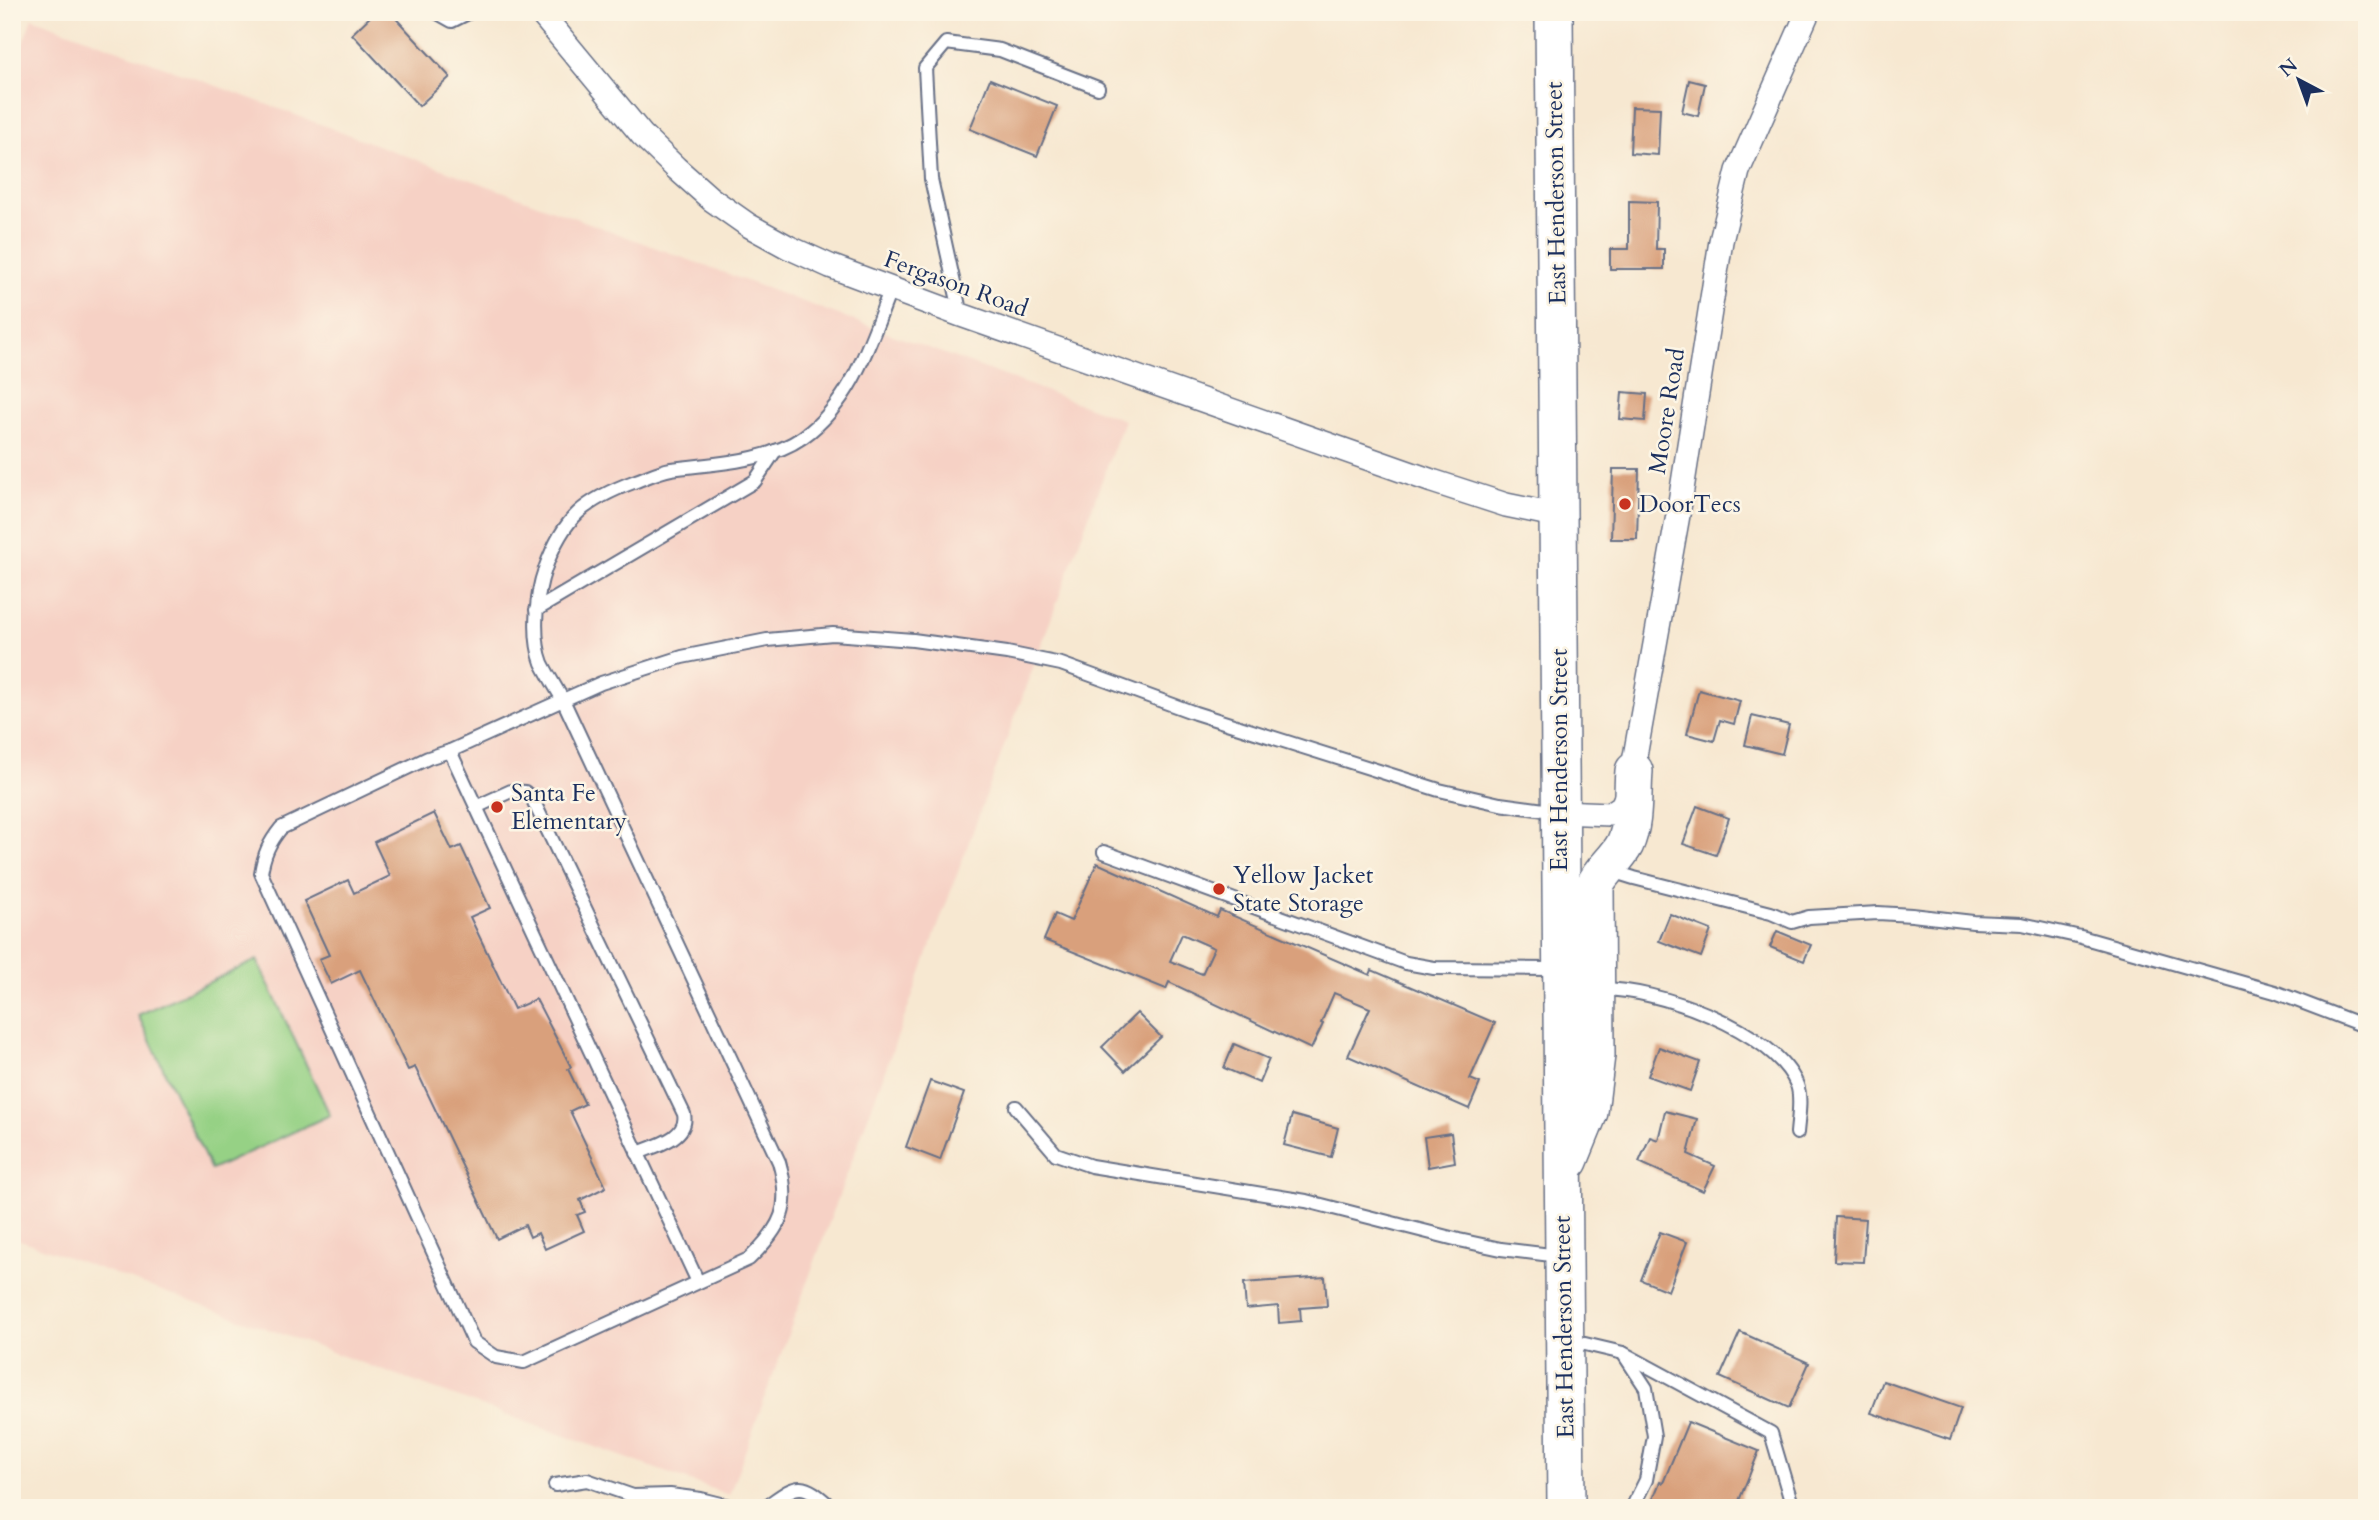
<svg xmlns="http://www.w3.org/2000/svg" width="2379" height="1520" viewBox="0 0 2379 1520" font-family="Cardo,serif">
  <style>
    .built { fill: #f6d1c5 }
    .green { fill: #96d185; stroke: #588072; stroke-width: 2 }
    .building { fill: #d9a07b; fill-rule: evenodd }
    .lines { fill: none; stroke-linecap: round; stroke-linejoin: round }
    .service-casing { stroke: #687086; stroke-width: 16 }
    .minor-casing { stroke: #687086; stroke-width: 26 }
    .primary-casing { stroke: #687086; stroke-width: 40 }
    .service { stroke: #fff; stroke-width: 12 }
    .minor { stroke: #fff; stroke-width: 23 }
    .primary { stroke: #fff; stroke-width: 37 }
    .poi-dot { fill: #c8321e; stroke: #fcf5e5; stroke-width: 2.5 }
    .labels { text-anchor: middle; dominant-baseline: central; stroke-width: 5; stroke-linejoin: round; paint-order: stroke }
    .street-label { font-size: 24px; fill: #1b2f5e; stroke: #fcf5e5 }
    .poi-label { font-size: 24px; fill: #1b2f5e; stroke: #fcf5e5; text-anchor: start }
  </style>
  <rect width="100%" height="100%" fill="#fcf5e5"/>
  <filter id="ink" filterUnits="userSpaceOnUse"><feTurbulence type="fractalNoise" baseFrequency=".0143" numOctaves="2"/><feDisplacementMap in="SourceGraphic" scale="14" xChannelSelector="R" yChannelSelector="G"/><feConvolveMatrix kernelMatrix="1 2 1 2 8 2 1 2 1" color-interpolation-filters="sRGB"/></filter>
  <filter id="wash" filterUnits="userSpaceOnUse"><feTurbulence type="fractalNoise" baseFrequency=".00686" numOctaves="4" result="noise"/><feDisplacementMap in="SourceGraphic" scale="28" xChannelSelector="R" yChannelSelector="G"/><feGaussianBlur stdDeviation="1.57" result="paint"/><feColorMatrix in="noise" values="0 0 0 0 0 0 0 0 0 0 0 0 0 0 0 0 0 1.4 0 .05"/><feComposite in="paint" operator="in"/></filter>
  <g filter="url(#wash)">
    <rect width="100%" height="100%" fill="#f7e8d1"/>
    <path class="built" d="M 32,18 L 1124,420 L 729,1495 L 12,1237 L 12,73 Z"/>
    <path class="green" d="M 257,960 L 330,1115 L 211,1170 L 138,1015 Z"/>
    <g id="blocks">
      <g class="building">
        <path d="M 375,12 L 390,12 L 450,77 L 419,106 L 352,34 Z"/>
        <path d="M 990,79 L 1057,106 L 1037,156 L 970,129 Z"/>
        <path d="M 1689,80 L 1705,84 L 1698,116 L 1682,112 Z"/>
        <path d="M 1632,107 L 1660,108 L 1658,155 L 1630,153 Z"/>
        <path d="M 1629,201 L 1657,202 L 1656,249 L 1664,249 L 1664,269 L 1610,269 L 1610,249 L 1629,249 Z"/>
        <path d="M 1622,392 L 1647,394 L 1645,421 L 1620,419 Z"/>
        <path d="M 1613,469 L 1639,469 L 1637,539 L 1611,539 Z"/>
        <path d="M 1699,690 L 1740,701 L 1734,724 L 1720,720 L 1714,741 L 1687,734 Z"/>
        <path d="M 1752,716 L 1789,725 L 1782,754 L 1745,745 Z"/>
        <path d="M 1697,806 L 1729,818 L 1716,855 L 1683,844 Z"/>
        <path d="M 434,813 L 452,850 L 461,846 L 490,908 L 470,917 L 514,1009 L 536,999 L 571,1067 L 568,1069 L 585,1104 L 570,1111 L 606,1187 L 580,1200 L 585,1212 L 577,1215 L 584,1231 L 545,1249 L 538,1233 L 530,1237 L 525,1225 L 497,1239 L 415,1067 L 408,1070 L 360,970 L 331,984 L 319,959 L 329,955 L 304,901 L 348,880 L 354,893 L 390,876 L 374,842 Z"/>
        <path d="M 1097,863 L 1217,917 L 1220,910 L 1370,975 L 1372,970 L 1495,1023 L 1470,1079 L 1480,1083 L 1469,1109 L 1348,1056 L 1370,1008 L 1334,993 L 1321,1023 L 1323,1024 L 1311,1049 L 1169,982 L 1166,989 L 1044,940 L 1055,914 L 1071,921 ZM 1182,934 L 1214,948 L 1202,974 L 1170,961 Z"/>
        <path d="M 1670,914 L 1711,930 L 1701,957 L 1659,941 Z"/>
        <path d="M 1777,931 L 1811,945 L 1804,961 L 1770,947 Z"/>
        <path d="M 1137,1013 L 1161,1037 L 1125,1071 L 1102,1047 Z"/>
        <path d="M 1234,1044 L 1269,1059 L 1259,1083 L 1224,1068 Z"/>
        <path d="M 1659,1047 L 1700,1062 L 1690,1091 L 1648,1076 Z"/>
        <path d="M 930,1081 L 964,1093 L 940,1160 L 906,1147 Z"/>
        <path d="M 1665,1111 L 1697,1119 L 1688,1154 L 1715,1166 L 1703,1191 L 1639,1162 L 1650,1137 L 1658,1140 Z"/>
        <path d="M 1292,1115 L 1338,1128 L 1331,1157 L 1284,1145 Z"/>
        <path d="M 1451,1133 L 1455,1162 L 1428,1167 L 1424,1137 Z"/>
        <path d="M 1836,1217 L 1866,1219 L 1863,1262 L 1834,1261 Z"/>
        <path d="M 1660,1232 L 1687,1242 L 1668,1291 L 1641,1280 Z"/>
        <path d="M 1325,1277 L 1327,1306 L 1300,1308 L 1301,1321 L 1279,1323 L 1278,1306 L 1246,1309 L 1244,1283 Z"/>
        <path d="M 1740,1332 L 1809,1363 L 1789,1408 L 1720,1377 Z"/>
        <path d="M 1883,1381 L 1961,1408 L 1950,1440 L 1871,1413 Z"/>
        <path d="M 1688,1422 L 1759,1451 L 1736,1508 L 1677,1508 L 1653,1499 L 1660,1482 L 1663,1483 Z"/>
      </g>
    </g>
  </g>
  <g filter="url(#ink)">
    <use href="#blocks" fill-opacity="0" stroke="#687086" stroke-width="2"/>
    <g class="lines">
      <defs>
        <g id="service">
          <path d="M 436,12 L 452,21 L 470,12"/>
          <path d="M 891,288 C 870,342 853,401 803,437 C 766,463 714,463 671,469 C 659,471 647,477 636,481 C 585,500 563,517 545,569 C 536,594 532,637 542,663 C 548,675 556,688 563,700 L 601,683 L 682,657 L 767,640 L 833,634 L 913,640 L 1007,653 L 1061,664 L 1195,713 L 1439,790 L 1500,804 L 1559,812"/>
          <path d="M 961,315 L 931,179 L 925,68 L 946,43 L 1000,50 L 1098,88"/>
          <path d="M 536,610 L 755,481 L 775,451"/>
          <path d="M 563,700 L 779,1162 C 792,1207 782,1227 749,1259 L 524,1362 L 496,1357 L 474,1342 L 261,873 C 264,854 269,843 281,828 L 428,758 L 450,751 Z"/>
          <path d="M 450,751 L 698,1282"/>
          <path d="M 476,807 L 511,791 L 525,792 L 532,798 L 684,1114 C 689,1138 655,1146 637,1153"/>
          <path d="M 1104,852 L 1406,963 L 1434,968 L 1560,969"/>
          <path d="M 1611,868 L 1618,873 L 1634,878 L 1771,913 L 1792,922 L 1809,917 L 1878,913 L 1912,915 L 1973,922 L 2022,924 L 2081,937 L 2275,992 L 2367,1027"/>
          <path d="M 1600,989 C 1655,988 1774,1029 1797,1085 C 1802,1098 1798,1119 1797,1133"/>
          <path d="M 1016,1107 L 1056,1154 L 1091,1166 L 1306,1201 L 1459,1240 L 1501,1249 L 1559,1256"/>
          <path d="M 1568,1340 L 1623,1353 L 1646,1388 L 1654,1436 L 1646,1480 L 1632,1508"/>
          <path d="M 1623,1353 L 1771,1433 L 1793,1508"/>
          <path d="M 555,1485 L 587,1480 L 633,1496 L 670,1495 L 701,1499 L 737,1508"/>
          <path d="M 760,1508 L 765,1507 C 798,1484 800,1479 832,1508"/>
        </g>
        <g id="minor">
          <path d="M 540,12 L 642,135 L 676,168 L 711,199 L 748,225 L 788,247 L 830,266 L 961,315 L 1432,481 L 1506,505 L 1559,516"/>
          <path d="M 1559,812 L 1610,814 L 1622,806 L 1629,790 L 1678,515 L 1721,241 L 1738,171 L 1808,12"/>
        </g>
        <g id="primary">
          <path d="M 1554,12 L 1566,1508"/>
          <path d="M 1569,1161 L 1589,1112 L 1596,1055 L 1595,885 C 1602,869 1617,860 1625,844 C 1635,822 1632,794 1634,771"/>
        </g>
      </defs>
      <use href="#service" class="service-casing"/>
      <use href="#minor" class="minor-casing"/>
      <use href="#primary" class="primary-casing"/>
      <use href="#service" class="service"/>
      <use href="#minor" class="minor"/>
      <use href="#primary" class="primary"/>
    </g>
  </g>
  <g class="poi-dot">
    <circle cx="1625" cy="504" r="7"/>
    <circle cx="497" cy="807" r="7"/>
    <circle cx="1219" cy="889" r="7"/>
  </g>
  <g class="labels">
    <g class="street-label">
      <text transform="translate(1556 193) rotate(-91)">East Henderson Street</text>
      <text transform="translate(956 284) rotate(20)">Fergason Road</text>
      <text transform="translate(1667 411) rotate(-81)">Moore Road</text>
      <text transform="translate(1559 760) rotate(-90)">East Henderson Street</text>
      <text transform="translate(1564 1327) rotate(-91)">East Henderson Street</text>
    </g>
    <g class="poi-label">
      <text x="1639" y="504">DoorTecs</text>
      <text x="511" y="793">Santa Fe<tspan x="511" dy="28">Elementary</tspan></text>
      <text x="1233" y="875">Yellow Jacket<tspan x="1233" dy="28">State Storage</tspan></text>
    </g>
  </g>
  <rect width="2379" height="1520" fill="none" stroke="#fcf5e5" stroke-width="42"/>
  <g transform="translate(2299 80) rotate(319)" stroke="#fcf5e5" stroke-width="5" paint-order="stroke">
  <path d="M0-5L12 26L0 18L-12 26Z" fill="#1b2f5e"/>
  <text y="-10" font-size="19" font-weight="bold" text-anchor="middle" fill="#1b2f5e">N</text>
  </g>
</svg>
